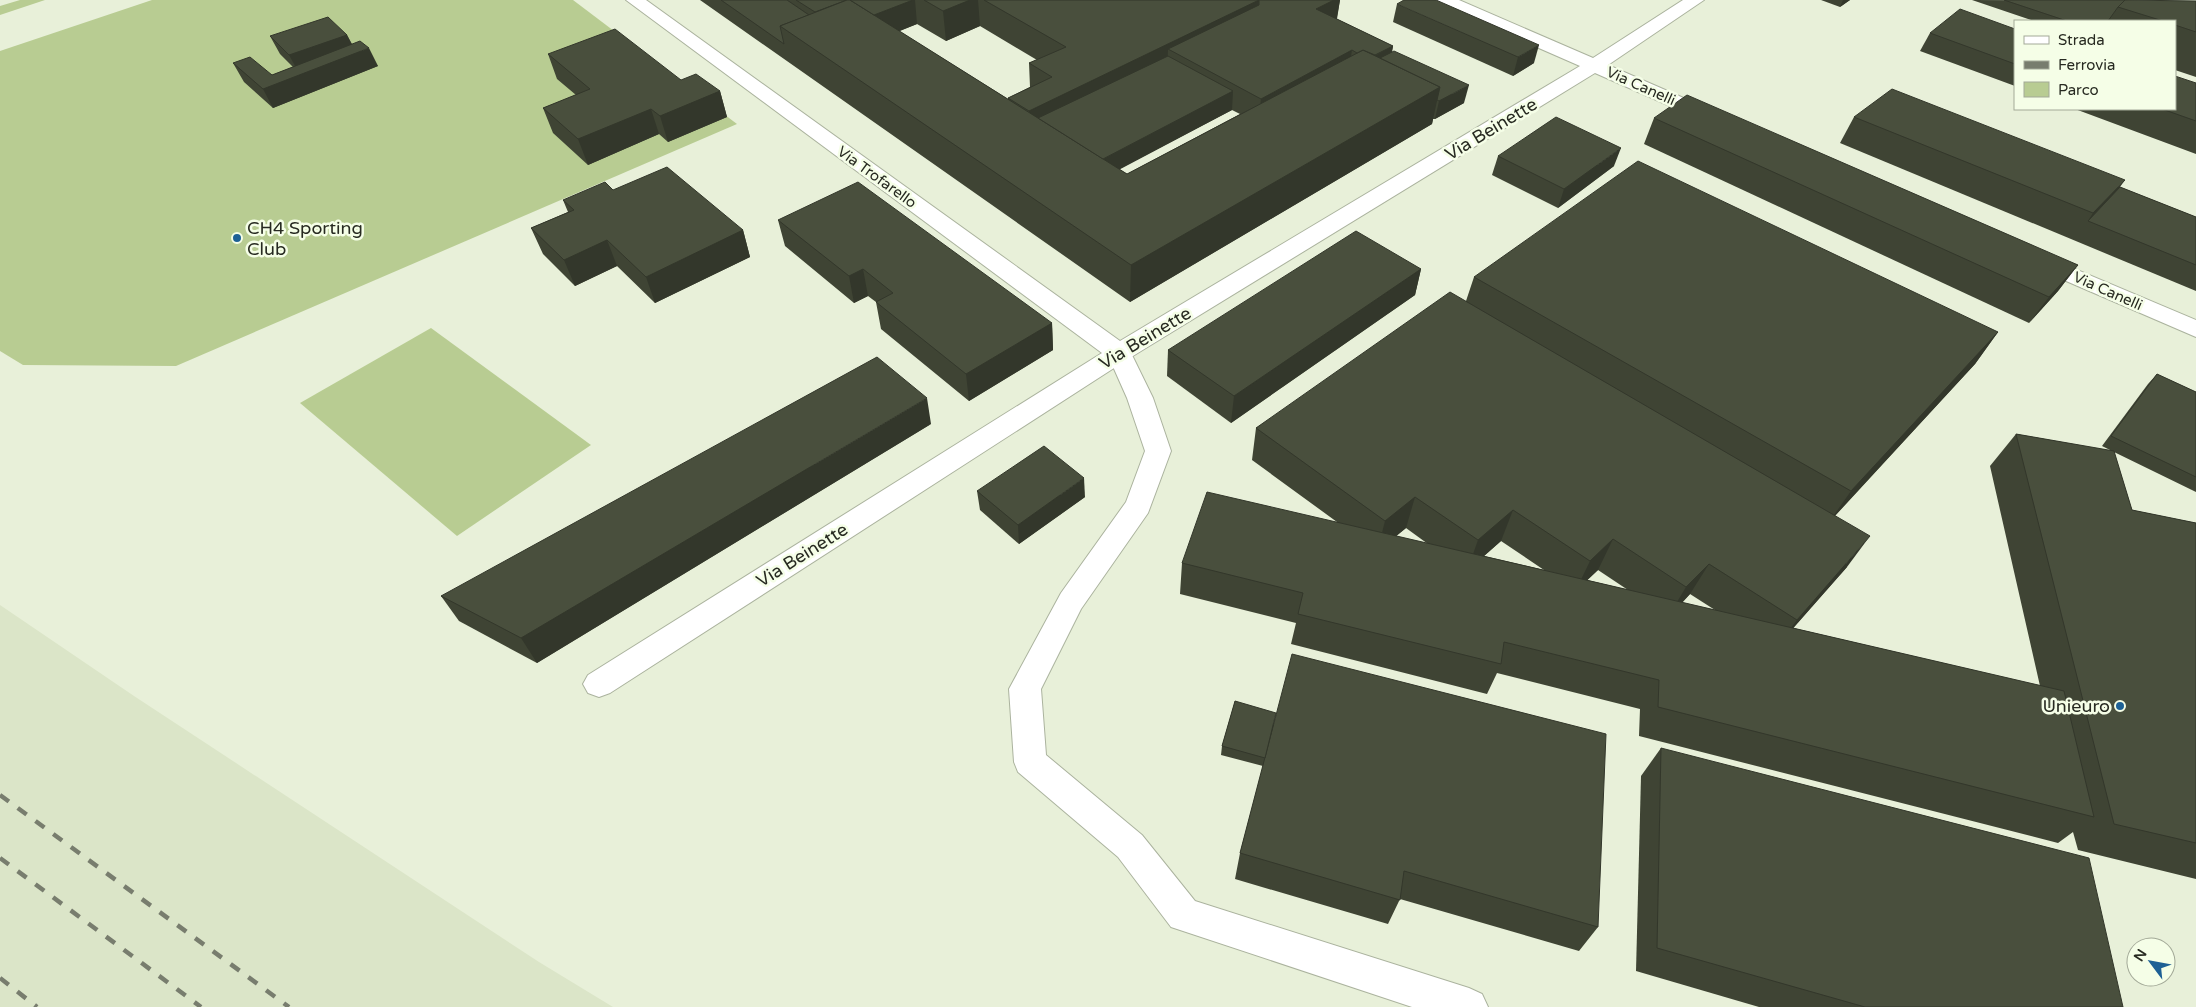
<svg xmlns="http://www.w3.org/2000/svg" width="2196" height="1007" viewBox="0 0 2196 1007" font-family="'Varela Round',sans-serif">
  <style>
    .built { fill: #dbe5c8 }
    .green { fill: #b8cc92 }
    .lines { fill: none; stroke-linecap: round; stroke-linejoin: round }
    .lane-casing { stroke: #abb39e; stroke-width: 2 }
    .street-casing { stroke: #abb39e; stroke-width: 2 }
    .lane { fill: #fff; fill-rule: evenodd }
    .street { fill: #fff; fill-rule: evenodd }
    .rail { stroke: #787d6e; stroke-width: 4.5; stroke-dasharray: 11 11; stroke-linecap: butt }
    .wall { fill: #3f4434; fill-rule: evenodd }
    .shaded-wall { fill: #33372b }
    .building { fill: #494f3d; stroke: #33372b }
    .poi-dot { fill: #1d6095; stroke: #f5fee7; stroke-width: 2 }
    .labels { text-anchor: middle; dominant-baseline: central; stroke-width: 5; stroke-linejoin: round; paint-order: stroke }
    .far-street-label { font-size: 15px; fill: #272a21; stroke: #f5fee7 }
    .street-label { font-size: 18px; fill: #272a21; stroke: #f5fee7 }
    .poi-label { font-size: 18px; fill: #272a21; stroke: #f5fee7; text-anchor: start }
  </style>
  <rect width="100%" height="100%" fill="#e8f0d9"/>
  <path class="built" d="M 0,605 L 134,696 L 539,962 L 613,1007 L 0,1007 Z"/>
  <g class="green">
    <path d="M 20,0 L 45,0 L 0,15 L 0,6 Z"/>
    <path d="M 152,0 L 573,0 L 737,124 L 176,366 L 23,365 L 0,351 L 0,51 Z"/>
    <path d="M 431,328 L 591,445 L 457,536 L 300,403 Z"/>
  </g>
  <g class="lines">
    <defs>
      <path id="lane" d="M 1119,345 L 1128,347 L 1131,353 L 1153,398 L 1171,451 L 1148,513 L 1081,609 L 1041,689 L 1046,755 L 1142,835 L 1195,901 L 1469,988 L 1482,994 L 1488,1007 L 1412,1007 L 1171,927 L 1118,857 L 1018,772 L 1014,762 L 1009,689 L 1061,593 L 1126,502 L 1145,451 L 1127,398 L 1107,353 L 1110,347 Z"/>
      <g id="street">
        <path d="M 626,0 L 646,0 L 1120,341 L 1580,66 L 1438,4 L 1435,0 L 1459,0 L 1593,58 L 1683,0 L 1704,0 L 1608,65 L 1718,113 L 1721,117 L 1718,121 L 1704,121 L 1595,73 L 1128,359 L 610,693 L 599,697 L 588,693 L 583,684 L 588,675 L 1102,353 Z"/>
        <path d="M 2037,253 L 2196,320 L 2196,337 L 2029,265 L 2026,260 L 2029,255 Z"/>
      </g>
    </defs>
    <use href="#lane" class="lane-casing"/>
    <use href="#street" class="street-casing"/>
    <use href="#lane" class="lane"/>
    <use href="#street" class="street"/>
    <g class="rail">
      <path d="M 0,795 L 289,1007"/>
      <path d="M 0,858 L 201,1007"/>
      <path d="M 0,978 L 37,1007"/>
    </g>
  </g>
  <g class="wall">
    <path d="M 700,0 L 1340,0 L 1337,19 L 1393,46 L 1392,52 L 1464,103 L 1435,119 L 1433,119 L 1432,124 L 1130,302 ZM 917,24 L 946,41 L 980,26 L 1037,60 L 1029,63 L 1030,87 L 1008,98 L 1008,99 L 899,31 ZM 1232,110 L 1240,114 L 1127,174 L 1119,169 Z"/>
    <path d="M 1821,0 L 1850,0 L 1840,7 Z"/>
    <path d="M 1972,0 L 2196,1 L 2196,77 L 2175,70 L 2175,21 L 2034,21 Z"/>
    <path d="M 1397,4 L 1534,63 L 1513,76 L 1393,22 Z"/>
    <path d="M 2015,29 L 2015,86 L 1920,51 L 1930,33 Z"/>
    <path d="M 347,35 L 352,44 L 378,66 L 273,108 L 244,82 L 233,63 L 272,75 L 293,67 L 280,54 L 270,36 Z"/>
    <path d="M 548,54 L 681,80 L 720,91 L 727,117 L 668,142 L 659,134 L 588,165 L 553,133 L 543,108 L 576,95 L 557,79 Z"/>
    <path d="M 2196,83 L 2196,154 L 2075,109 L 2175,109 Z"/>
    <path d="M 1854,117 L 2120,187 L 2196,217 L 2196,291 L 1840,143 Z"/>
    <path d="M 1654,118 L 2078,265 L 2058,291 L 2029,323 L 1644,144 Z"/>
    <path d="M 1498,156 L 1614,166 L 1558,208 L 1492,175 Z"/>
    <path d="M 613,190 L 743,230 L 750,257 L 655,303 L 617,266 L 575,286 L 543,254 L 531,228 L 568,212 L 563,200 Z"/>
    <path d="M 778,220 L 1052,323 L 1053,350 L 969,401 L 881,329 L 876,302 L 868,296 L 854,303 L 785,246 Z"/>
    <path d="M 1421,269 L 1415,295 L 1231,423 L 1167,376 L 1168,350 Z"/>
    <path d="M 1474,277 L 1998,332 L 1975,364 L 1835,516 L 1847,567 L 1793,628 L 2040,686 L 1990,466 L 2016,434 L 2112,451 L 2102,446 L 2148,384 L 2157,374 L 2196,392 L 2196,492 L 2114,452 L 2132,510 L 2196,523 L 2196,879 L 2078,850 L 2073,832 L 2058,843 L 1639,736 L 1640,709 L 1497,673 L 1487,694 L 1291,644 L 1296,623 L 1180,594 L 1182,563 L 1337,522 L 1252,460 L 1256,428 L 1466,301 ZM 1406,528 L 1428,544 L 1396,536 ZM 1501,541 L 1544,570 L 1484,556 ZM 1598,570 L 1628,590 L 1587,580 ZM 1690,594 L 1715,610 L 1682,603 Z"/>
    <path d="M 931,424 L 537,663 L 459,621 L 441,596 Z"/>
    <path d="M 977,491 L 1085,497 L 1019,544 L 980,510 Z"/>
    <path d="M 1235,701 L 1598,927 L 1579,951 L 1400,899 L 1388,924 L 1235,879 L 1240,853 L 1263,766 L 1221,755 L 1222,746 Z"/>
    <path d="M 1661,748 L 2123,1007 L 1759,1007 L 1636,971 L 1641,776 Z"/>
  </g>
  <g class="shaded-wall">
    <path d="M 913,0 L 915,0 L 917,24 L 868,44 L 864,19 Z"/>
    <path d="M 970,0 L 978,0 L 980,26 L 946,41 L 943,11 Z"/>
    <path d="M 1259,0 L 1256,30 L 1168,49 L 1167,74 L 1029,123 L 1029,111 Z"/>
    <path d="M 1315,0 L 1340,0 L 1336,22 L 1312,34 Z"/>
    <path d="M 1843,0 L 1850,0 L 1840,7 Z"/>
    <path d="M 347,35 L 356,53 L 299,73 L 289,55 Z"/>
    <path d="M 1539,45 L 1534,63 L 1513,76 L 1518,57 Z"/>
    <path d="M 1393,46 L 1388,71 L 1369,59 Z"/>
    <path d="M 369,48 L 378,66 L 273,108 L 263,89 Z"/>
    <path d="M 1352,50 L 1348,75 L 1258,124 L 1261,99 Z"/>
    <path d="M 1469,85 L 1464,103 L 1435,119 L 1439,101 Z"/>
    <path d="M 1440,87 L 1432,124 L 1130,302 L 1131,265 Z"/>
    <path d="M 720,91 L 727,117 L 668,142 L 660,116 Z"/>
    <path d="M 1233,91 L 1232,110 L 1094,183 L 1094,164 Z"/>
    <path d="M 651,109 L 659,134 L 588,165 L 578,139 Z"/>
    <path d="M 1621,148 L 1614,166 L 1558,208 L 1564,189 Z"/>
    <path d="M 2125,180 L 2106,206 L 2088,221 L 2093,213 Z"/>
    <path d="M 743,230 L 750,257 L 655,303 L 646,277 Z"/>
    <path d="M 607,240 L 617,266 L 575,286 L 564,260 Z"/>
    <path d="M 2078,265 L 2058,291 L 2029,323 L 2049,297 Z"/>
    <path d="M 863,269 L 868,296 L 854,303 L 849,276 Z"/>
    <path d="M 1421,269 L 1415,295 L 1231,423 L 1234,396 Z"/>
    <path d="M 1052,323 L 1053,350 L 969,401 L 966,374 Z"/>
    <path d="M 1998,332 L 1975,364 L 1829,522 L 1851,491 Z"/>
    <path d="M 927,398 L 931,424 L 537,663 L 521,638 Z"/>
    <path d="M 1084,478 L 1085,497 L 1019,544 L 1018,525 Z"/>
    <path d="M 1415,497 L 1406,528 L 1377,552 L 1385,521 Z"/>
    <path d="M 1513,510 L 1501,541 L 1467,571 L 1478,540 Z"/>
    <path d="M 1870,536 L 1847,567 L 1775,649 L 1797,620 Z"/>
    <path d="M 1613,539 L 1598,570 L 1575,592 L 1590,561 Z"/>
    <path d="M 1709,564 L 1690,594 L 1668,617 L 1686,587 Z"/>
  </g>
  <g class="building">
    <path d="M 721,0 L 787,0 L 809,15 L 780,26 L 784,44 Z"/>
    <path d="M 796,0 L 847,0 L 815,12 Z"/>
    <path d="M 847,0 L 850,0 L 1127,174 L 1363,50 L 1440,87 L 1131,265 L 780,26 Z"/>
    <path d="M 850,0 L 913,0 L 874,15 Z"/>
    <path d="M 924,0 L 970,0 L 943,11 Z"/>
    <path d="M 984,0 L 1259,0 L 1029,111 L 1008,98 L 1052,77 L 1029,63 L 1066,47 Z"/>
    <path d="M 1259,0 L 1334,0 L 1316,9 L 1393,46 L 1375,55 L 1363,50 L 1357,53 L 1352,50 L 1261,99 L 1168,49 L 1259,5 Z"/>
    <path d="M 1404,0 L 1436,0 L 1539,45 L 1518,57 L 1397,4 Z"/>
    <path d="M 2004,0 L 2125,0 L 2118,7 L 2108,21 L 2067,21 Z"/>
    <path d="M 2125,0 L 2196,1 L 2196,32 L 2175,25 L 2175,21 L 2163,21 L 2118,7 Z"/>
    <path d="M 1960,9 L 2015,29 L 2015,64 L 1930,33 Z"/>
    <path d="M 328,17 L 347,35 L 289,55 L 270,36 Z"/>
    <path d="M 615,29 L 681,80 L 696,74 L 720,91 L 660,116 L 651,109 L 578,139 L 543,108 L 590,89 L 548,54 Z"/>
    <path d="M 360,41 L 369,48 L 263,89 L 233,63 L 250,57 L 272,75 Z"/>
    <path d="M 1394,51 L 1469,85 L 1439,101 L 1437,100 L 1440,87 L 1380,58 Z"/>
    <path d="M 1168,56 L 1233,91 L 1103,159 L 1038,118 Z"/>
    <path d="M 2175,76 L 2196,83 L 2196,121 L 2162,109 L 2175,109 Z"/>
    <path d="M 1892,89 L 2125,180 L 2093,213 L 1854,117 Z"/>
    <path d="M 1687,95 L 2078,265 L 2049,297 L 1654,118 Z"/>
    <path d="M 1556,117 L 1621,148 L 1564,189 L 1498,156 Z"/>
    <path d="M 1638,161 L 1998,332 L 1851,491 L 1474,277 Z"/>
    <path d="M 667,167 L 743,230 L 646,277 L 607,240 L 564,260 L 531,228 L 574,210 L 563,200 L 605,182 L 613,190 Z"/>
    <path d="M 858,182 L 1052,323 L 966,374 L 876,302 L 893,293 L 863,269 L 849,276 L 778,220 Z"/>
    <path d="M 2120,187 L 2196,217 L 2196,265 L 2088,221 Z"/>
    <path d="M 1356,231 L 1421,269 L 1234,396 L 1168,350 Z"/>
    <path d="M 1450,292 L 1870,536 L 1797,620 L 1709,564 L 1686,587 L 1613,539 L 1590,561 L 1513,510 L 1478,540 L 1415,497 L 1385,521 L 1256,428 Z"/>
    <path d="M 877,357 L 927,398 L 521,638 L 441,596 Z"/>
    <path d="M 2157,374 L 2196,392 L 2196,477 L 2111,436 Z"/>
    <path d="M 2016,434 L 2114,451 L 2132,510 L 2196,523 L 2196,843 L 2114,824 Z"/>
    <path d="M 1044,446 L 1084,478 L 1018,525 L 977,491 Z"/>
    <path d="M 1207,492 L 2064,691 L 2094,817 L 1658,707 L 1659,680 L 1504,642 L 1501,664 L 1298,614 L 1303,593 L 1182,563 Z"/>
    <path d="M 1292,654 L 1606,734 L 1598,927 L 1404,871 L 1400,900 L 1240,853 Z"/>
    <path d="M 1235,701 L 1276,713 L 1265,758 L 1222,746 Z"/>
    <path d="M 1661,748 L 2089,858 L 2123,1007 L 1865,1007 L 1657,948 Z"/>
  </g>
  <g class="poi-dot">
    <circle cx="237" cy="238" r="5"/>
    <circle cx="2120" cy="706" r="5"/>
  </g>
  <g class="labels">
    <g class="far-street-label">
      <text transform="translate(1641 86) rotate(24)">Via Canelli</text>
      <text transform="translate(877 177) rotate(36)">Via Trofarello</text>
      <text transform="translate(2108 291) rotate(24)">Via Canelli</text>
    </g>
    <g class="street-label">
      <text transform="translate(1491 129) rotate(-31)">Via Beinette</text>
      <text transform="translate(1145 338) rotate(-31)">Via Beinette</text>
      <text transform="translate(802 555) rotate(-32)">Via Beinette</text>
    </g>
    <g class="poi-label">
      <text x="247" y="228">CH4 Sporting<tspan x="247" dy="21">Club</tspan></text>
      <text x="2110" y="706" text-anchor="end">Unieuro</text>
    </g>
  </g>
  <rect x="2014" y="20" width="162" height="90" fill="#f5fee7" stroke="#a3a998"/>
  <rect x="2024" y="36" width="25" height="8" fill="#ffffff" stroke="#a3a998"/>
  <text x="2058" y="45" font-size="15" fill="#272a21">Strada</text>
  <rect x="2024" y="61" width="25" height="8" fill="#787d6e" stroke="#a3a998"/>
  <text x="2058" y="70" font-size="15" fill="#272a21">Ferrovia</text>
  <rect x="2024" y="82" width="25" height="15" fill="#b8cc92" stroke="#a3a998"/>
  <text x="2058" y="95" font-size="15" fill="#272a21">Parco</text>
  <g transform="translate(2151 962) rotate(302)"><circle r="24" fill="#f5fee7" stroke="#a3a998"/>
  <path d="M0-4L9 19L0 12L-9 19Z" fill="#1d6095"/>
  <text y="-8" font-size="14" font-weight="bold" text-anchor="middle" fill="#272a21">N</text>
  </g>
</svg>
